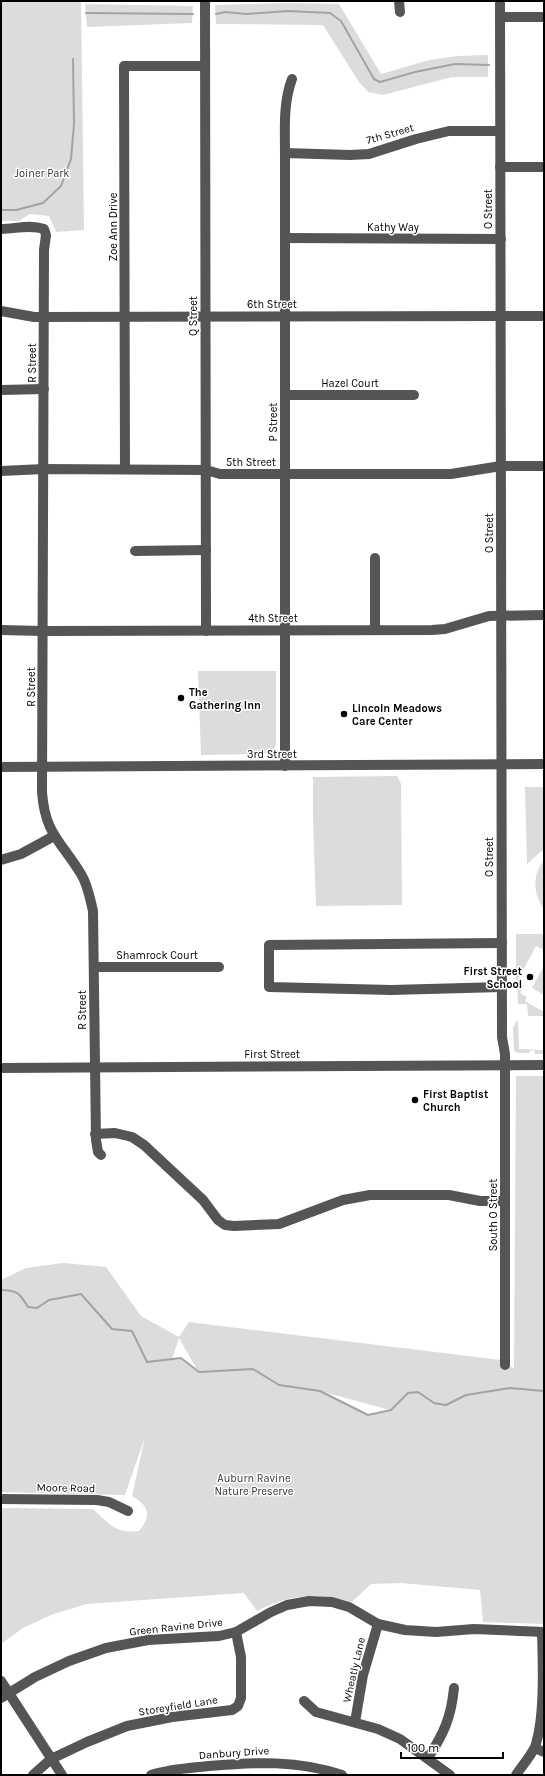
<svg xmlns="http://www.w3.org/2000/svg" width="545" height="1776" viewBox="0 0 545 1776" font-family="Karla,sans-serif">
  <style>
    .green { fill: #dcdcdc; fill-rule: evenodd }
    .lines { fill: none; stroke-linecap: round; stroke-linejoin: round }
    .stream { stroke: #a3a3a3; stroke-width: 2 }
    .minor { stroke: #555; stroke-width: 10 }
    .poi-dot { fill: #000; stroke: #fff; stroke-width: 1.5 }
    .labels { text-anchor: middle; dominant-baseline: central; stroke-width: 3; stroke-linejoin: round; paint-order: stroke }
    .street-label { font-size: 11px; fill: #000; stroke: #fff }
    .park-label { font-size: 11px; fill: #333; stroke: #fff }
    .poi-label { font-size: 11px; font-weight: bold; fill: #000; stroke: #fff; text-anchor: start }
  </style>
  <rect width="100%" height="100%" fill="#fff"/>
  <g class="green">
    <path d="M 1,1 L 81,1 L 84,230 L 56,232 L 49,216 L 30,214 L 19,221 L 1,221 Z"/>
    <path d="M 286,3 L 339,4 L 381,74 L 429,60 L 457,56 L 488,55 L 488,77 L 452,77 L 383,95 L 368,92 L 359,82 L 323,25 L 216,24 L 215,5 Z"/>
    <path d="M 85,4 L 193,6 L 192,23 L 87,27 Z"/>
    <path d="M 198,671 L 276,671 L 276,745 L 273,751 L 261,754 L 201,755 Z"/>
    <path d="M 397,776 L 401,784 L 402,905 L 316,906 L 313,819 L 313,777 Z"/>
    <path d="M 525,787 L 544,787 L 544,849 L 527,864 Z"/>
    <path d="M 544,860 L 544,909 C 533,894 532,875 544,860 Z"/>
    <path d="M 516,934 L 544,934 L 544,950 L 536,946 L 518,980 L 516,980 Z"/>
    <path d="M 544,966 L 544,995 L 532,988 Z"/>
    <path d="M 517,982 L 524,986 L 520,993 L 527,997 L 525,1001 L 544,1012 L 544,1016 L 528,1016 L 527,1004 L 518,1004 Z"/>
    <path d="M 516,1021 L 518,1022 L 519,1049 L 544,1050 L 544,1054 L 535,1054 L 534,1050 L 530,1051 L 529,1053 L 519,1053 L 514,1051 L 513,1029 Z"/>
    <path d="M 516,1076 L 544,1076 L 544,1624 L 483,1622 L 480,1590 L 401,1583 L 371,1584 L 352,1602 C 315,1592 291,1594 257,1611 L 244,1593 L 86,1604 L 51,1615 L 23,1628 L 1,1644 L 1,1508 L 93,1509 C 109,1524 116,1534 139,1531 C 152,1515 149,1506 132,1496 L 145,1437 L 125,1495 L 1,1492 L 1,1280 L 26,1268 L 63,1263 L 106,1267 L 141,1316 L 179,1337 L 189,1322 L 501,1360 L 514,1369 ZM 179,1338 L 198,1371 L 181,1358 L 172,1359 ZM 323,1392 L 390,1410 L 368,1415 Z"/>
  </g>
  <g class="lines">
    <g class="stream">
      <path d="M 86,13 L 193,14"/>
      <path d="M 216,14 L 226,12 L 246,14 L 288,11 L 330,13 L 341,21 L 374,79 L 380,82 L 415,72 L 455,64 L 489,65"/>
      <path d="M 1,210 L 16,210 L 43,203 L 61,186 L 71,159 L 74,124 L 73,59"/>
      <path d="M 1,1290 C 18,1290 20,1294 28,1307 L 37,1308 L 49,1300 L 81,1294 L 112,1329 L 132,1331 L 147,1362 L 181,1358 L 199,1372 L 253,1369 L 279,1385 L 320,1391 L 368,1415 L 391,1410 L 408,1393 L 418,1392 L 434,1403 L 446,1405 L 466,1395 L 510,1388 L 544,1391"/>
    </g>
    <g class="minor">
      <path d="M 205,1 L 206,631"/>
      <path d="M 399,1 L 400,12"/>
      <path d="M 500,1 L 502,1037 L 505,1054 L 505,1365"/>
      <path d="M 500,17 L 544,17"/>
      <path d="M 285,153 L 350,155 L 369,154 L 416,139 L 449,131 L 500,131"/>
      <path d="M 500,167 L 544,167"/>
      <path d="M 1,229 C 15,229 30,224 44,229 L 46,235 L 44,250 L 42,792 C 45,834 61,841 81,874 C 88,885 90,899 93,911 L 96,1140 L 98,1152 L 101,1155"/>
      <path d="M 285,238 L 501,239"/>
      <path d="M 1,311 L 34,317 L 544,316"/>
      <path d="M 1,390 L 44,389"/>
      <path d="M 285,395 L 414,395"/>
      <path d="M 125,469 L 124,66 L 205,66"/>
      <path d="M 1,471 L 44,469 L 206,470 L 220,474 L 451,474 L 501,466 L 544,466"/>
      <path d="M 135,551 L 206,550"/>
      <path d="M 375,629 L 375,558"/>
      <path d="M 1,630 L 42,631 L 432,630 L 445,629 L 489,616 L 544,615"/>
      <path d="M 285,766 L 285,153 C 285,129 283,103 292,79"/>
      <path d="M 1,767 L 544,764"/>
      <path d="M 1,860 L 21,854 L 54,836"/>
      <path d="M 502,943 L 269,945 L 269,987 L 391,990 L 502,987"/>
      <path d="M 94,967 L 219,967"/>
      <path d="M 1,1068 L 544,1065"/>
      <path d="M 95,1134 L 115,1133 L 132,1137 L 144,1145 L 203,1200 L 218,1220 L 225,1225 L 234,1226 L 279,1224 L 343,1200 L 370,1195 L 449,1195 L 480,1201 L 505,1201"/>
      <path d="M 1,1499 L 97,1500 L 109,1502 L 128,1511"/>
      <path d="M 1,1681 L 62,1775"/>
      <path d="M 1,1698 L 35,1677 L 69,1661 L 106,1648 L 148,1640 L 219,1636 L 236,1632 L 271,1612 L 287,1605 L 309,1601 L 332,1602 L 349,1607 L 378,1624 L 405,1630 L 436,1632 L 474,1629 L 544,1632"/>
      <path d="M 304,1701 L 316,1712 L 378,1729 L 400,1739 L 450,1775"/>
      <path d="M 355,1722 L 363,1675 L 378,1624"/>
      <path d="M 535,1748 L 544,1752"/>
      <path d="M 428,1758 C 444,1733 451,1718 454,1688"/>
      <path d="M 33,1775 L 51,1759 L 87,1742 L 127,1726 L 172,1717 L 232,1710 L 238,1706 L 241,1698 L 241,1657 L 236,1632"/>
      <path d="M 151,1775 C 170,1769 190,1768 209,1766 C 255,1762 298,1760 342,1775"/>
      <path d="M 516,1775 C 522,1766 530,1757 535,1747 C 545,1717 543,1666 542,1632"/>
    </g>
  </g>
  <g class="poi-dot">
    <circle cx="181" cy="698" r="4"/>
    <circle cx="344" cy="714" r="4"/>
    <circle cx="530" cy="977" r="4"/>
    <circle cx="415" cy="1100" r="4"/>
  </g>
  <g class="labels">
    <g class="street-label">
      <text transform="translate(390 134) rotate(-16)">7th Street</text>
      <text transform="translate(488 209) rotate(-90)">O Street</text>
      <text transform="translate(113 227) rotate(-90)">Zoe Ann Drive</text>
      <text x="393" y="227">Kathy Way</text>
      <text x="272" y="304">6th Street</text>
      <text transform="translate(193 316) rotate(-90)">Q Street</text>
      <text transform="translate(32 363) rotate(-90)">R Street</text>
      <text x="350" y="383">Hazel Court</text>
      <text transform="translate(273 422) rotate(-90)">P Street</text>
      <text x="251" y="462">5th Street</text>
      <text transform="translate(489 533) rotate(-90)">O Street</text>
      <text x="273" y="618">4th Street</text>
      <text transform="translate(31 687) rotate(-90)">R Street</text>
      <text x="272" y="754">3rd Street</text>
      <text transform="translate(489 857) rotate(-90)">O Street</text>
      <text x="157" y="955">Shamrock Court</text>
      <text transform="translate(82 1010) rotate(-90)">R Street</text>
      <text x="272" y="1054">First Street</text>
      <text transform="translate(493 1215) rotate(-90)">South O Street</text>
      <text transform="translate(66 1488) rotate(1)">Moore Road</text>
      <text transform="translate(176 1627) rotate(-6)">Green Ravine Drive</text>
      <text transform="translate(354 1670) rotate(-77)">Wheatly Lane</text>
      <text transform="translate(178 1706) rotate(-9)">Storeyfield Lane</text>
      <text transform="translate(234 1753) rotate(-4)">Danbury Drive</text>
    </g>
    <g class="park-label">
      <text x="42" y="173">Joiner Park</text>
      <text x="254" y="1478">Auburn Ravine<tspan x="254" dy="13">Nature Preserve</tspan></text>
    </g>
    <g class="poi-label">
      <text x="189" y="692">The<tspan x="189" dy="13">Gathering Inn</tspan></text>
      <text x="352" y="708">Lincoln Meadows<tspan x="352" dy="13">Care Center</tspan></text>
      <text x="522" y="971" text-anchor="end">First Street<tspan x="522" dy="13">School</tspan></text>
      <text x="423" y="1094">First Baptist<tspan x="423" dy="13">Church</tspan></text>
    </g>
  </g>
  <rect width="545" height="1776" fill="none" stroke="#000000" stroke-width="4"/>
  <path d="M401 1752v6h102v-6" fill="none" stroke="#000000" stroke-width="2"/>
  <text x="407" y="1752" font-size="12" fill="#000000" stroke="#ffffff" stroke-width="3" paint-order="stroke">100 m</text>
</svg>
